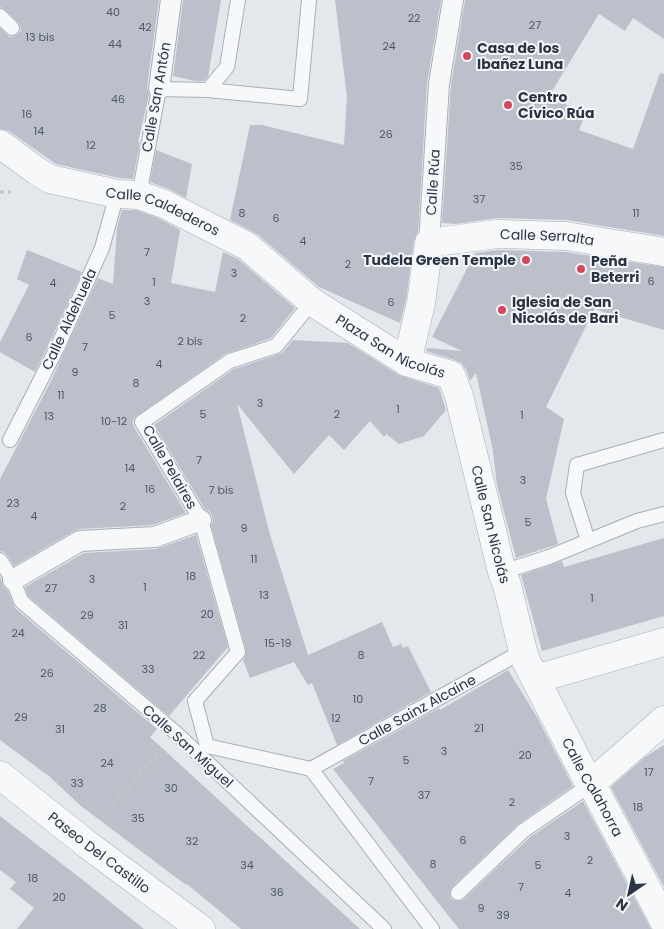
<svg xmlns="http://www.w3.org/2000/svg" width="664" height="929" viewBox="0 0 664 929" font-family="Poppins,sans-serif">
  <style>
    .building { fill: #bbc0ca }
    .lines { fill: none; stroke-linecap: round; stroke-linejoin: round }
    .service-casing { stroke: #a9aeb7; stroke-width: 16 }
    .pedestrian-casing { stroke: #a9aeb7; stroke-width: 22 }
    .minor-casing { stroke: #a9aeb7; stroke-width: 29 }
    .tertiary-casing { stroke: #a9aeb7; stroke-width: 29 }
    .path { stroke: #c2c5cb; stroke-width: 3; stroke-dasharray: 4 4; stroke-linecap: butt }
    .service { stroke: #f7f8fa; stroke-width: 14 }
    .pedestrian { stroke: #f7f8fa; stroke-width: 20 }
    .minor { stroke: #f7f8fa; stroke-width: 28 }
    .tertiary { stroke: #f7f8fa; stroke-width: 28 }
    .poi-dot { fill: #d1495b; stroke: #f4f6f9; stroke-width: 2 }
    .labels { text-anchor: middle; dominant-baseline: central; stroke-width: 4; stroke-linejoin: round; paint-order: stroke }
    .number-label { font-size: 11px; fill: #4f5766 }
    .poi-label { font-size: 14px; font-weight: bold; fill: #2b3445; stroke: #f4f6f9; text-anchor: start }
    .street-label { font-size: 14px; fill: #2b3445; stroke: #f4f6f9 }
  </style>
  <rect width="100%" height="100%" fill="#e4e7ec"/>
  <g class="building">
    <path d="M 0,0 L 159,0 L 147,87 L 149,95 L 138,142 L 140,143 L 133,179 L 119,178 L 56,164 L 9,131 L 0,129 L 0,28 L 6,34 L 10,37 L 15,36 L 18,34 L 21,30 L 20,25 L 18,22 L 6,10 L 0,7 Z"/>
    <path d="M 183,0 L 221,0 L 208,77 L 204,81 L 195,81 L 173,76 Z"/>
    <path d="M 335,0 L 441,0 L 427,83 L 418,232 L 414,241 L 406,300 L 400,323 L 319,287 L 257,234 L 230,220 L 250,125 L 262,125 L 344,145 L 347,97 Z"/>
    <path d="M 465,0 L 664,0 L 664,39 L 633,18 L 625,31 L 599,14 L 549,96 L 585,114 L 579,130 L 633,149 L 660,73 L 664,74 L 664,236 L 567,220 L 497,218 L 456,224 L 442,223 L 451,85 Z"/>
    <path d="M 156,150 L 192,164 L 186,198 L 169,189 L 150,182 Z"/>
    <path d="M 122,210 L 136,210 L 158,218 L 180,230 L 171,283 L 215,292 L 223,252 L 238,259 L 295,308 L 271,338 L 225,354 L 134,418 L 133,422 L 134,427 L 186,513 L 153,525 L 79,529 L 74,531 L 14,566 L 7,555 L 4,552 L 0,551 L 0,479 L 51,381 L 98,278 L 113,284 L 117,228 Z"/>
    <path d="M 27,250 L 82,272 L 50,342 L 35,372 L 0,352 L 0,342 L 29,285 L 17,279 Z"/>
    <path d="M 498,250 L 565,252 L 664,267 L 664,330 L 603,312 L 595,308 L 546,407 L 564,419 L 546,499 L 558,544 L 516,558 L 497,485 L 493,451 L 476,373 L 470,381 L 466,369 L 461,363 L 455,360 L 426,351 L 427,348 L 462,351 L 432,337 L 475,253 Z"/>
    <path d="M 293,340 L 348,343 L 399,375 L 439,388 L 446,410 L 424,436 L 399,444 L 386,434 L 384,437 L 370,421 L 344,450 L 329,435 L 294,474 L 237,404 L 270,535 L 308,655 L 382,622 L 393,647 L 401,644 L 403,648 L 408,646 L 431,692 L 337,745 L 312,683 L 308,685 L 294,662 L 250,678 L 243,660 L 246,654 L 246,650 L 211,525 L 213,522 L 212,515 L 209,511 L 205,509 L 154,425 L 234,369 L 279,354 L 283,352 Z"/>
    <path d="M 196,535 L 228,647 L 169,716 L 28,596 L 25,587 L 84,553 L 156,549 Z"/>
    <path d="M 664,538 L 664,616 L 542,651 L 521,575 L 562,561 L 564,567 Z"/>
    <path d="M 0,576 L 3,586 L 8,591 L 15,608 L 157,729 L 150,737 L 360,929 L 241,929 L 187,884 L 186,885 L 81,806 L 50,777 L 0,740 Z"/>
    <path d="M 508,670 L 537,717 L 573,786 L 517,825 L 452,887 L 450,891 L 450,896 L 451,899 L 456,901 L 461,901 L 464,899 L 529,838 L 583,801 L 651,929 L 459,929 L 333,769 L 344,763 L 343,761 L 439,708 L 440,710 Z"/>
    <path d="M 664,745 L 664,887 L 611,787 L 645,757 Z"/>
    <path d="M 0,816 L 84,881 L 144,929 L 17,929 L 34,908 L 10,889 L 16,882 L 0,870 Z"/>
  </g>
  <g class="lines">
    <defs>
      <g id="service">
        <path d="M 0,16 L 12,28"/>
        <path d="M 208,90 L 227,67 L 238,0"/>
        <path d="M 139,195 L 159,89 L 208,90 L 300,99 L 309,0"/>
        <path d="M 312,302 L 276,346 L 230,361 L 142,422 L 201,520 L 238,652 L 195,701 L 207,746 L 311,769 L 432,929"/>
        <path d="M 10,440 L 58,346 L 102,248 L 117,194"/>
        <path d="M 588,541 L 573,493 L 577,465 L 664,440"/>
        <path d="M 0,560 L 13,580 L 21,601 L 176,733 L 384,929"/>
        <path d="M 502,572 L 549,557 L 637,521 L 664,514"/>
        <path d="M 311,769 L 523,651"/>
        <path d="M 458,893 L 523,831 L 590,785"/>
      </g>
      <g id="pedestrian">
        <path d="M 159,89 L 171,0"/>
        <path id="s1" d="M 429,243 L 439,84 L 453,0"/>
        <path d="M 13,580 L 80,541 L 155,537 L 201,520"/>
      </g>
      <g id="minor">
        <path id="s2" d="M 0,144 L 37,171 L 50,179 L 117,194 L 139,195 L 164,204 L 247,246 L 312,302 L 407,362 L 451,375 L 459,396 L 502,572 L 507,585 L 523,651 L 526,661 L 590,785 L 595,790 L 664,921"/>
        <path id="s3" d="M 407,362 L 421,303 L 429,243 L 497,234 L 566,236 L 664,252"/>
        <path d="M 536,679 L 664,642"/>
        <path d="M 590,785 L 664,720"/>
      </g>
      <g id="tertiary">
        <path id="s4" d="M 0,775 L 88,845 L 201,929"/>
      </g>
    </defs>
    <use href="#service" class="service-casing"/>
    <use href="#pedestrian" class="pedestrian-casing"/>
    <use href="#minor" class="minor-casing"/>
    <use href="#tertiary" class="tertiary-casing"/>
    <g class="path">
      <path d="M 0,192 L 11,192"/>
      <path d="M 102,817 L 161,750"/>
    </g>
    <use href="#service" class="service"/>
    <use href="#pedestrian" class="pedestrian"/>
    <use href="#minor" class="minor"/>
    <use href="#tertiary" class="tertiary"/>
  </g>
  <g class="poi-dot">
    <circle cx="467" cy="56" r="5"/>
    <circle cx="508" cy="105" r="5"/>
    <circle cx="526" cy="260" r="5"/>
    <circle cx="581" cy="269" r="5"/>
    <circle cx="502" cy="310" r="5"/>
  </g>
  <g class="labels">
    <g class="number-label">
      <text x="113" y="12">40</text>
      <text x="414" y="18">22</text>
      <text x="535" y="25">27</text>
      <text x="145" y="27">42</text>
      <text x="40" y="37">13 bis</text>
      <text x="115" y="44">44</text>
      <text x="389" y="46">24</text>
      <text x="118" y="99">46</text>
      <text x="27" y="114">16</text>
      <text x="39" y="131">14</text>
      <text x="386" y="134">26</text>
      <text x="91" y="145">12</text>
      <text x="516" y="166">35</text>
      <text x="479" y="199">37</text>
      <text x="242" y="213">8</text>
      <text x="636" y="213">11</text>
      <text x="276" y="218">6</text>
      <text x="303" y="241">4</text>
      <text x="147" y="252">7</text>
      <text x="348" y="264">2</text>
      <text x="234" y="273">3</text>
      <text x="651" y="281">6</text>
      <text x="154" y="282">1</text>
      <text x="53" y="283">4</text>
      <text x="147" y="301">3</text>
      <text x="391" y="302">6</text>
      <text x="112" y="315">5</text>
      <text x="243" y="318">2</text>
      <text x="29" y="337">6</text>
      <text x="190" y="341">2 bis</text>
      <text x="85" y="347">7</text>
      <text x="159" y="364">4</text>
      <text x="75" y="372">9</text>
      <text x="136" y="383">8</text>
      <text x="61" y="395">11</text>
      <text x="260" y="403">3</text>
      <text x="398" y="409">1</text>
      <text x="203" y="414">5</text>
      <text x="337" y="414">2</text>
      <text x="522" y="415">1</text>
      <text x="49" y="416">13</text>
      <text x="114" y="421">10-12</text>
      <text x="199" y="460">7</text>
      <text x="130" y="468">14</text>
      <text x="523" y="480">3</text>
      <text x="150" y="489">16</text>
      <text x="221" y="490">7 bis</text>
      <text x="13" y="503">23</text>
      <text x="123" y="506">2</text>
      <text x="34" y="516">4</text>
      <text x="528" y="522">5</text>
      <text x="244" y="528">9</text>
      <text x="254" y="559">11</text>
      <text x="191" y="576">18</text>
      <text x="92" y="579">3</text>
      <text x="145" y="587">1</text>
      <text x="51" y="588">27</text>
      <text x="264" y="595">13</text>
      <text x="592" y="598">1</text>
      <text x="207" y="614">20</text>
      <text x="87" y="615">29</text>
      <text x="123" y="625">31</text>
      <text x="18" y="633">24</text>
      <text x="278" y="643">15-19</text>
      <text x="199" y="655">22</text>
      <text x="361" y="655">8</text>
      <text x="148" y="669">33</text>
      <text x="47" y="673">26</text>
      <text x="358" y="699">10</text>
      <text x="100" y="708">28</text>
      <text x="21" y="717">29</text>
      <text x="336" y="718">12</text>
      <text x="479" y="728">21</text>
      <text x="60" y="729">31</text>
      <text x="444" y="751">3</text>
      <text x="525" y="755">20</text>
      <text x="406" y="760">5</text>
      <text x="107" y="763">24</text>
      <text x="649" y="772">17</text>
      <text x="371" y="781">7</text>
      <text x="77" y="783">33</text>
      <text x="171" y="788">30</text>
      <text x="424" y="795">37</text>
      <text x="512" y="802">2</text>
      <text x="638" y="807">18</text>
      <text x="138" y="818">35</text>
      <text x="567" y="836">3</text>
      <text x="463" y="840">6</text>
      <text x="192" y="841">32</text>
      <text x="590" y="860">2</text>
      <text x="433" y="864">8</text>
      <text x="247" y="865">34</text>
      <text x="538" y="865">5</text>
      <text x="33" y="878">18</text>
      <text x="521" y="887">7</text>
      <text x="277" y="892">36</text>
      <text x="568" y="893">4</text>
      <text x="59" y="897">20</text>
      <text x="481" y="908">9</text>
      <text x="503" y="915">39</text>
    </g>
    <g class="poi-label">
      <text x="477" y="48">Casa de los<tspan x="477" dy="16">Ibañez Luna</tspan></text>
      <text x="518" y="97">Centro<tspan x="518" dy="16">Cívico Rúa</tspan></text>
      <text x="516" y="260" text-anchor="end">Tudela Green Temple</text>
      <text x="591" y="261">Peña<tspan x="591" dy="16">Beterri</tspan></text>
      <text x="512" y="302">Iglesia de San<tspan x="512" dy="16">Nicolás de Bari</tspan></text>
    </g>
    <g class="street-label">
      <text transform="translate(156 97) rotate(-80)">Calle San Antón</text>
      <text stroke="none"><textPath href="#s1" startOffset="61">Calle Rúa</textPath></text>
      <text stroke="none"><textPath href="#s2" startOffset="179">Calle Caldederos</textPath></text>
      <text stroke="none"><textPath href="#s3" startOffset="240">Calle Serralta</textPath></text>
      <text transform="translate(69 319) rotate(-65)">Calle Aldehuela</text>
      <text stroke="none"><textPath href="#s2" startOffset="448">Plaza San Nicolás</textPath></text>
      <text transform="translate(170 467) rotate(60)">Calle Pelaires</text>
      <text stroke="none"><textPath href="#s2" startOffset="670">Calle San Nicolás</textPath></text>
      <text transform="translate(417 710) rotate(-29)">Calle Sainz Alcaine</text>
      <text transform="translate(188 746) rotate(42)">Calle San Miguel</text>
      <text stroke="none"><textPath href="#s2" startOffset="954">Calle Calahorra</textPath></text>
      <text stroke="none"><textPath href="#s4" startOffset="126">Paseo Del Castillo</textPath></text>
    </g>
  </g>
  <g transform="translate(629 894) rotate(214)" stroke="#f4f6f9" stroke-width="4" paint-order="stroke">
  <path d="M0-4L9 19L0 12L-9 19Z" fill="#2b3445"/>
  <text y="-8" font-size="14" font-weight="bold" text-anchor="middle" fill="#2b3445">N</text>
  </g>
</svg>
